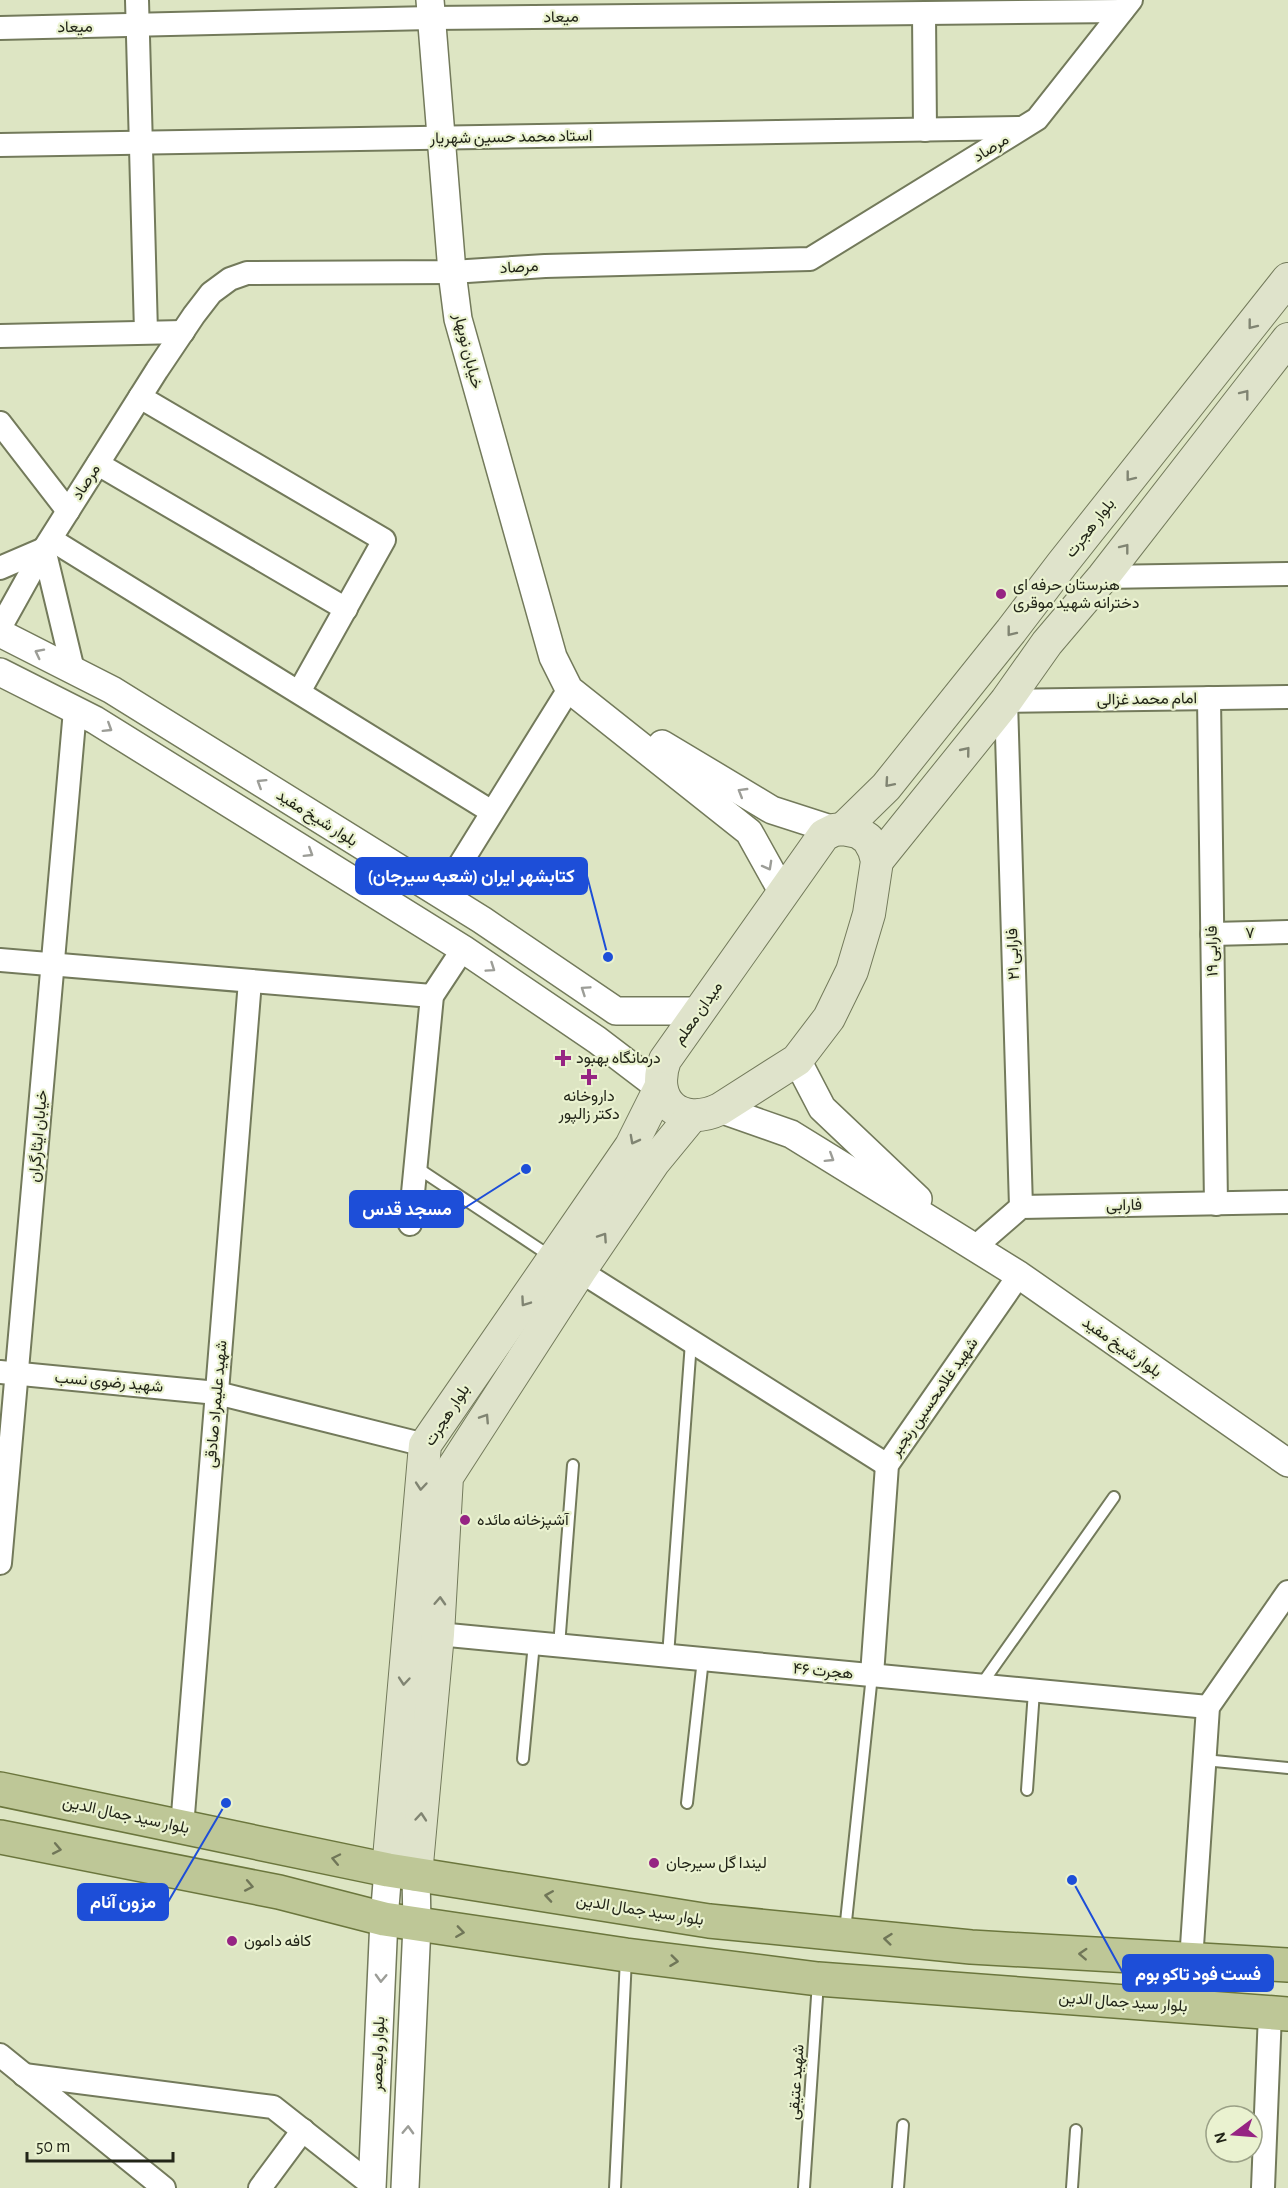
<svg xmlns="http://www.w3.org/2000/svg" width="1288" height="2188" viewBox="0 0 1288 2188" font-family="'Alegreya Sans',Vazirmatn,sans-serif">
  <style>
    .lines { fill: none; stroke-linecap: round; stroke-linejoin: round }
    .service-casing { stroke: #737a5b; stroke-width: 14 }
    .minor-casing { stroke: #737a5b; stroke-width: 26 }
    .tertiary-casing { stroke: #737a5b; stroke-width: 30 }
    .secondary-casing { stroke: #737a5b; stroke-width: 34 }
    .primary-casing { stroke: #6b763d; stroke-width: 36 }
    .service { stroke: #fff; stroke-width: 10 }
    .minor { stroke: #fff; stroke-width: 22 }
    .tertiary { stroke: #fff; stroke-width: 27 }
    .secondary { stroke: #dfe3cb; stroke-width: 32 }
    .primary { stroke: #bec797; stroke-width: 33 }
    .oneway { stroke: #808472 }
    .oneway2 { stroke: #9c9d97 }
    .oneway3 { stroke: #707658 }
    .poi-dot { fill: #962483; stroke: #eaf2d0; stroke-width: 2 }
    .labels { text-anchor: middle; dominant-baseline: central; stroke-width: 4.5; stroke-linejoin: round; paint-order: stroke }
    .street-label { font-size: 16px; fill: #222518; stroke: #eaf2d0 }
    .poi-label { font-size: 16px; fill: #222518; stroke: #eaf2d0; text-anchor: start }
    .leader { fill: none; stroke: #1d4ed8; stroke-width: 2 }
    .callout-dot { fill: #1d4ed8; stroke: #eaf2d0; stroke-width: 2 }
    .callout { fill: #1d4ed8; stroke: #1d4ed8; stroke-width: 2 }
    .callout-label { font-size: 18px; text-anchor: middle; font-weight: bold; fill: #fff }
  </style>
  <rect width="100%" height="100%" fill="#dde5c3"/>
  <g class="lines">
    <defs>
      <g id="service">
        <path d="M 416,1167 L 553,1258"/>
        <path d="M 559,1646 L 573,1465"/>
        <path d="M 668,1656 L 691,1342"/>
        <path d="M 981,1685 L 1114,1497"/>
        <path d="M 523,1759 L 534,1643"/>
        <path d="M 1204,1760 L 1288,1768"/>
        <path d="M 1027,1790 L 1034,1691"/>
        <path d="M 687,1803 L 703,1659"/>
        <path d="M 845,1931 L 872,1675"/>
        <path d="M 615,2188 L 626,1958"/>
        <path d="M 804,2188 L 818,1982"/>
        <path d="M 898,2188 L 903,2125"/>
        <path d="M 1072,2188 L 1076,2130"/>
      </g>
      <g id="minor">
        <path d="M 137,0 L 146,332"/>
        <path d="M 924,14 L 925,130"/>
        <path d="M 0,28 L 431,18 L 1122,11"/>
        <path d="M 0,145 L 1021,128"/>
        <path d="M 0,336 L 183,332"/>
        <path d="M 140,397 L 384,540 L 299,692"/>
        <path d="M 0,423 L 68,511"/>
        <path d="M 98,464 L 346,609"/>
        <path d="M 52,540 L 492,812"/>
        <path d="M 44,549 L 73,670"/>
        <path d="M 0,568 L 44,549"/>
        <path d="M 1103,577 L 1288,574"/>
        <path d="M 0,628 L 44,549 L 157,370 L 194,315 L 211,293 L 230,279 L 247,273 L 452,272 L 545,266 L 810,259 L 1037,119 L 1131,0"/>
        <path d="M 1209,698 L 1216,1204"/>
        <path d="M 441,895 L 569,689"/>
        <path d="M 1212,934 L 1288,932"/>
        <path d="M 0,960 L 432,996"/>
        <path d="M 1021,1207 L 1006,701 L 1288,697"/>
        <path d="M 410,1224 L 432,996 L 463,949"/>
        <path d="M 975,1247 L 1021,1207 L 1288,1202"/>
        <path d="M 580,1271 L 887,1465"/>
        <path d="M 0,1372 L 217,1393 L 425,1445"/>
        <path d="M 0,1563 L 75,710"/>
        <path d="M 438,1634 L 1208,1707"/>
        <path d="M 872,1675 L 887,1465 L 1019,1275"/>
        <path d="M 182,1827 L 250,981"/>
        <path d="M 1191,1961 L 1208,1707 L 1288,1592"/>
        <path d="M 0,2055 L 164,2188"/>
        <path d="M 24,2075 L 273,2107 L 372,2185"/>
        <path d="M 260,2188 L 303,2130"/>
        <path d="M 1263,2188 L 1270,2013"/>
      </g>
      <g id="tertiary">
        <path d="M 430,0 L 452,272 L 458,319 L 553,657 L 569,689 L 749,832 L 783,893"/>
        <path d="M 0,633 L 112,690 L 482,920 L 616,1011 L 700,1011"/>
        <path d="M 0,672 L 95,720 L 463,949 L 597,1040 L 660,1088"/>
        <path d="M 662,744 L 772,810 L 834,830"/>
        <path d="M 797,1060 L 822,1108 L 918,1199"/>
        <path d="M 720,1109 L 791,1134 L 953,1234 L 1019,1275 L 1288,1463"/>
        <path d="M 372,2188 L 384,1919 L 388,1870"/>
        <path d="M 405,2188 L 417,1925 L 416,1875"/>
      </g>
      <g id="secondary">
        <path d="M 843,829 L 858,832 L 868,839 L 874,850 L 877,861 L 869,914 L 852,971 L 829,1018 L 797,1060 L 720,1109 C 680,1128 650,1101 665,1060 L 824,835 L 834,830 Z"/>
        <path d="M 843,829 L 886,787 L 1011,631 L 1062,564 L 1288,279"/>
        <path d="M 877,861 L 1006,701 L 1047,643 L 1103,577 L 1288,339"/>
        <path d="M 388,1870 L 425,1445 L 631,1146 L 660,1088"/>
        <path d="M 416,1875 L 438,1634 L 447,1477 L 580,1271 L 654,1162 L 691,1117"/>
      </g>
      <g id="primary">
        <path d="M 0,1789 L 388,1870 L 709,1921 L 971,1947 L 1288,1965"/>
        <path d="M 0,1837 L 279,1892 L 384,1919 L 626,1955 L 818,1979 L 1288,2014"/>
      </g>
    </defs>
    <use href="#service" class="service-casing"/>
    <use href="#minor" class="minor-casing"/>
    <use href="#tertiary" class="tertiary-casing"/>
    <use href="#secondary" class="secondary-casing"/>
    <use href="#primary" class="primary-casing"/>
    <use href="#service" class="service"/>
    <use href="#minor" class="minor"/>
    <use href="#tertiary" class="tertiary"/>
    <use href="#secondary" class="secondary"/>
    <use href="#primary" class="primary"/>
  </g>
  <defs><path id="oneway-chevron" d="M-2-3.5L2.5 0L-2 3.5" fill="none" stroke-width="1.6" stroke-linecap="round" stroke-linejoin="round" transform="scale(1.5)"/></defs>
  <g class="oneway">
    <use href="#oneway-chevron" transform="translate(1252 325) rotate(128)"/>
    <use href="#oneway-chevron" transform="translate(1245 394) rotate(-52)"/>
    <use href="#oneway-chevron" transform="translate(1130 477) rotate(128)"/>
    <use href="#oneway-chevron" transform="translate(1125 548) rotate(-52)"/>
    <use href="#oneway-chevron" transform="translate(1011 632) rotate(128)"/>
    <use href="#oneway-chevron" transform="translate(966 751) rotate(-51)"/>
    <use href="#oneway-chevron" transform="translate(889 783) rotate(131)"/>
    <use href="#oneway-chevron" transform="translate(634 1140) rotate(118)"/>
    <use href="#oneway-chevron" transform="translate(603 1237) rotate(-56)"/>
    <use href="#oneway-chevron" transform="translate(525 1302) rotate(125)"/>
    <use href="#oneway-chevron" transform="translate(485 1418) rotate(-57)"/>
    <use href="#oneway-chevron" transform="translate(421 1486) rotate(95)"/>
    <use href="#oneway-chevron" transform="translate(440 1601) rotate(-87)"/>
    <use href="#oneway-chevron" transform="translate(404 1681) rotate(95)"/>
    <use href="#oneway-chevron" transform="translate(421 1817) rotate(-85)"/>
  </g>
  <g class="oneway2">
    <use href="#oneway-chevron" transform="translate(39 653) rotate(-153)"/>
    <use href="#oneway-chevron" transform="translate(108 728) rotate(32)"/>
    <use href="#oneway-chevron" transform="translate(261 783) rotate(-148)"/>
    <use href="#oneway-chevron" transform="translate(742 792) rotate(-149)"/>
    <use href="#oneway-chevron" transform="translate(309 853) rotate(32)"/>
    <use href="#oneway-chevron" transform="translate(768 866) rotate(61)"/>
    <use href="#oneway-chevron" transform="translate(491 968) rotate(34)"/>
    <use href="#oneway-chevron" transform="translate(585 990) rotate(-146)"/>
    <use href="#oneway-chevron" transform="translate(830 1158) rotate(32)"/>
    <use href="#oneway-chevron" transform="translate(381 1978) rotate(92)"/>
    <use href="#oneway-chevron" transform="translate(408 2130) rotate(-88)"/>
  </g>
  <g class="oneway3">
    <use href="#oneway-chevron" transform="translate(57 1849) rotate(11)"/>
    <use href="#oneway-chevron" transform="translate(336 1859) rotate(-168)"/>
    <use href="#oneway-chevron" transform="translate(249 1886) rotate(11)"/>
    <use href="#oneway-chevron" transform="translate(549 1896) rotate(-171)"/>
    <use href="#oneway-chevron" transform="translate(460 1932) rotate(8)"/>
    <use href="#oneway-chevron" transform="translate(888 1939) rotate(-174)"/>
    <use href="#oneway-chevron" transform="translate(1083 1954) rotate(-177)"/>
    <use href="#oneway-chevron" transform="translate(674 1961) rotate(7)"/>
  </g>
  <g class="poi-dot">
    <circle cx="1001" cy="594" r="6"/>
    <path d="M560 1049h6v6h6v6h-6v6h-6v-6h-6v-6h6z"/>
    <path d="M586 1068h6v6h6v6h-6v6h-6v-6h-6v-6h6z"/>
    <circle cx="465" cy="1520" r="6"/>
    <circle cx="654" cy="1863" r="6"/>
    <circle cx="232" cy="1941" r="6"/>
  </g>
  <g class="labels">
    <g class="street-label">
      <text transform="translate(561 17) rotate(-1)">میعاد</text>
      <text transform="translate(75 27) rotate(-1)">میعاد</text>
      <text transform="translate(511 137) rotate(-1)">استاد محمد حسین شهریار</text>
      <text transform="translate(991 148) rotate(-32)">مرصاد</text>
      <text transform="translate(519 267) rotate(-4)">مرصاد</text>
      <text transform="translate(468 351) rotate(76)">خیابان نوبهار</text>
      <text transform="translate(86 482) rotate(-58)">مرصاد</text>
      <text transform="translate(1090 528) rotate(-52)">بلوار هجرت</text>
      <text transform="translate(1147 699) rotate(-1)">امام محمد غزالی</text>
      <text transform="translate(317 818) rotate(32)">بلوار شیخ مفید</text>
      <text transform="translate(1250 933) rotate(-2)">۷</text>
      <text transform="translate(1212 951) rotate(-91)">فارابی ۱۹</text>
      <text transform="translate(1013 954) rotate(-92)">فارابی ۲۱</text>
      <text transform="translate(698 1013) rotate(-55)">میدان معلم</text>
      <text transform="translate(38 1136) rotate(-85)">خیابان ایثارگران</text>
      <text transform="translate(1124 1205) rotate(-1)">فارابی</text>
      <text transform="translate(1122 1347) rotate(35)">بلوار شیخ مفید</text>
      <text transform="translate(109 1382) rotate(5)">شهید رضوی نسب</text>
      <text transform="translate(934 1397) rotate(-55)">شهید غلامحسین رنجبر</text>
      <text transform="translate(216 1404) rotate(-85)">شهید علیمراد صادقی</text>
      <text transform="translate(447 1415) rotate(-57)">بلوار هجرت</text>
      <text transform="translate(823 1671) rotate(5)">هجرت ۴۶</text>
      <text transform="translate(126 1815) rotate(12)">بلوار سید جمال الدین</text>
      <text transform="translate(640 1910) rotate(9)">بلوار سید جمال الدین</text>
      <text transform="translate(1123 2002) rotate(4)">بلوار سید جمال الدین</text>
      <text transform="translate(378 2054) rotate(-88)">بلوار ولیعصر</text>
      <text transform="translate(796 2082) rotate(-86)">شهید عتیقی</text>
    </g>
    <g class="poi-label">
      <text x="1013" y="585">هنرستان حرفه ای<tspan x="1013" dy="18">دخترانه شهید موقری</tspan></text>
      <text x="576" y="1058">درمانگاه بهبود</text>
      <text x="589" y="1096" text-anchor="middle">داروخانه<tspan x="589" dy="18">دکتر زالپور</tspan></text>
      <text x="477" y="1520">آشپزخانه مائده</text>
      <text x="666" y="1863">لیندا گل سیرجان</text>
      <text x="244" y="1941">کافه دامون</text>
    </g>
  </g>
  <path class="leader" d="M608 957L587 876M526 1169L463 1209M226 1803L168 1902M1072 1880L1123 1973"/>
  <g class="callout-dot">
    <circle cx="608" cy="957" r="6"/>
    <circle cx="526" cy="1169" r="6"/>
    <circle cx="226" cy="1803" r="6"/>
    <circle cx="1072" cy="1880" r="6"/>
  </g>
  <g class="callout">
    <rect x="356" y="858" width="231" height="36" rx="6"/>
    <rect x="350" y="1191" width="113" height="36" rx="6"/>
    <rect x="78" y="1884" width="90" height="36" rx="6"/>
    <rect x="1123" y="1955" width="150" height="36" rx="6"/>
  </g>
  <g class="callout-label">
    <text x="471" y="882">کتابشهر ایران (شعبه سیرجان)</text>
    <text x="407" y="1215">مسجد قدس</text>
    <text x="123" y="1908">مزون آنام</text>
    <text x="1198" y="1980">فست فود تاکو بوم</text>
  </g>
  <g transform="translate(1234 2134) rotate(254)"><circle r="28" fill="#eaf2d0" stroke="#9aa086" stroke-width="1.5"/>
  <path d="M0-4.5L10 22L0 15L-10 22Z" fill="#962483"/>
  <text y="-9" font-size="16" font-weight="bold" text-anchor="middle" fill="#222518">N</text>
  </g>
  <path d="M27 2152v9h146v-9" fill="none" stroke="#222518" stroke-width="3"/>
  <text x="36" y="2152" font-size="18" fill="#222518" stroke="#eaf2d0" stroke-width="4.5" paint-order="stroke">50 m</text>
</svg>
